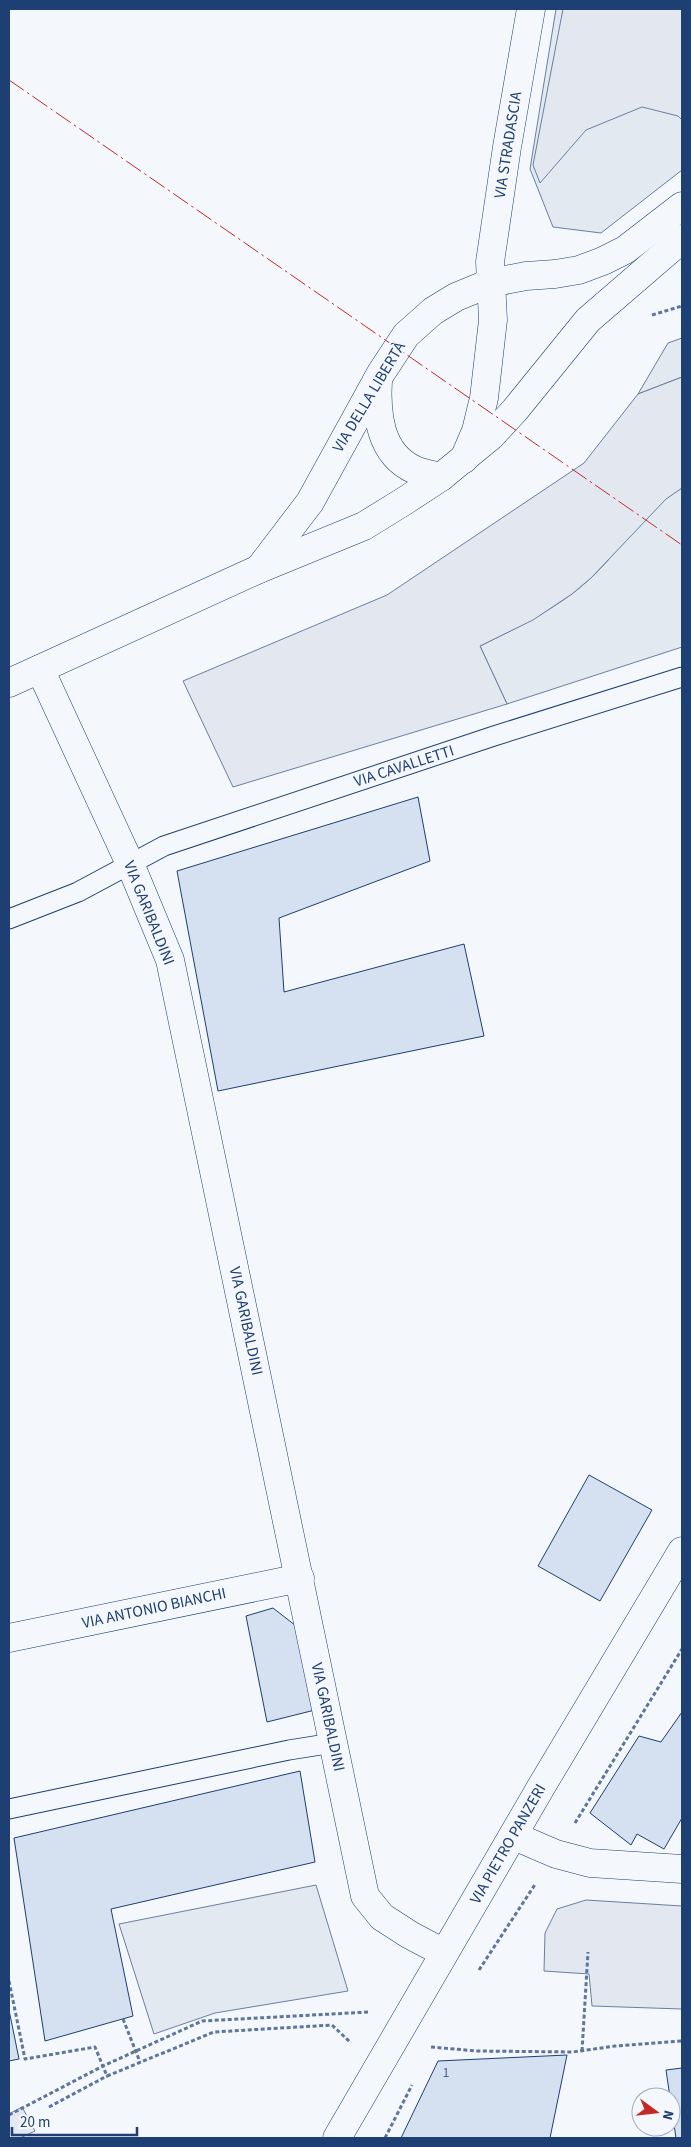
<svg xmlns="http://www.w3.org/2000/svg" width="691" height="2147" viewBox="0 0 691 2147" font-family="'Source Sans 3',sans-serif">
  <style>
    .green { fill: #e3e9f0; stroke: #687fa3 }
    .parking { fill: #e3e8f0; stroke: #687fa3 }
    .building { fill: #d5e0f0; stroke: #1d3f73 }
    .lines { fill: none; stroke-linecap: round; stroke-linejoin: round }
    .lane-casing { stroke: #1d3f73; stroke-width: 21 }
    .street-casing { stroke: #1d3f73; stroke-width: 29 }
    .secondary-casing { stroke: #1d3f73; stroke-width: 29 }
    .path { stroke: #5e769c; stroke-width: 3; stroke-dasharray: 4 2.5; stroke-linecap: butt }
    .lane { stroke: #f4f7fb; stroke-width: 19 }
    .street { stroke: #f4f7fb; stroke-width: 28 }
    .secondary { stroke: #f4f7fb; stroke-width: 28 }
    .power { stroke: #c62828; stroke-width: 1; stroke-dasharray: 18 4 2.5 4; stroke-linecap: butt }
    .labels { text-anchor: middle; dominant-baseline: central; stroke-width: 4; stroke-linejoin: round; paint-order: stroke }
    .number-label { font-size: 14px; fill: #4b6792 }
    .street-label { font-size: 16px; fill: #1d3f73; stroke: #f4f7fb }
  </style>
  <rect width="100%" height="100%" fill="#f4f7fb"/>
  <g class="green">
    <path d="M 556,9 L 682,9 L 682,170 L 601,233 L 553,227 L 530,169 Z"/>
    <path d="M 682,338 L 682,377 L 638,394 L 668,343 Z"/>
    <path d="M 682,488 L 682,647 L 507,704 L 480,646 C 519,627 558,608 590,579 C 618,553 649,505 682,488 Z"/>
    <path d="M 316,1885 L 348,1991 L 215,2013 L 154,2034 L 119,1924 Z"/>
    <path d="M 22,2107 L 35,2131 L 20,2138 L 9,2138 L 9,2114 Z"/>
  </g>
  <g class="parking">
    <path d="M 563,9 L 682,9 L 682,120 L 678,116 L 642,107 L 586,130 L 540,183 L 533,165 Z"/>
    <path d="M 682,377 L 682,488 L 666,499 L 591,578 L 572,594 L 533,620 L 480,646 L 507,704 L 233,787 L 183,681 L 387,595 L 584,463 L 638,394 Z"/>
    <path d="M 586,1900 L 682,1906 L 682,2009 L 592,2006 L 589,1974 L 544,1971 L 545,1933 L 557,1909 Z"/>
  </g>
  <g class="building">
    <path d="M 418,797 L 430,861 L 279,918 L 284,992 L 464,944 L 484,1036 L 218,1091 L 177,871 Z"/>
    <path d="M 589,1475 L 652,1510 L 600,1601 L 538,1566 Z"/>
    <path d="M 273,1608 L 300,1629 L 315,1710 L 267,1722 L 246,1616 Z"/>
    <path d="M 682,1712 L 682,1818 L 664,1849 L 637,1834 L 631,1845 L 590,1813 L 639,1736 L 661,1742 Z"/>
    <path d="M 300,1771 L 315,1862 L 111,1909 L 133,2016 L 45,2041 L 14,1838 Z"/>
    <path d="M 9,2010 L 19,2059 L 9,2061 Z"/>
    <path d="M 567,2055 L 550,2138 L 401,2138 L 438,2061 Z"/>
    <path d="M 682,2068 L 682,2138 L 676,2138 L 666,2070 Z"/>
  </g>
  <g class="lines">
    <defs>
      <g id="lane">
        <path d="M 9,919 L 78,892 L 164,846 L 494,736 L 682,677"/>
        <path d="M 9,1809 L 289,1750 L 333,1743"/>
      </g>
      <g id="street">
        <path d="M 378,379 C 376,413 379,454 415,470 C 423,473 432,475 441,477"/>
        <path d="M 464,459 L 476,431 L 484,398 L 493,320 L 490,262 L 507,147 L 531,9"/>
        <path d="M 40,669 L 131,866 L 170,960 L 365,1896 L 382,1917 L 410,1935 L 444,1953"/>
        <path d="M 9,1638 L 300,1578"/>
        <path d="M 514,1836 L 556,1854 L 590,1863 L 682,1869"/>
      </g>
      <g id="secondary">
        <path d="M 259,569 L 310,502 L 381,373 L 406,335 L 433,311 L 456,297 L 490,283 L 526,276 L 555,274 L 579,270 L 603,261 L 625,250 L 682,206"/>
        <path d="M 9,683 L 259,569 L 364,526 L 406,500 L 441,477 L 491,436 L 515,410 L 588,320 L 682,239"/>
        <path d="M 337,2138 L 541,1787 L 682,1551"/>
      </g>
    </defs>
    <use href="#lane" class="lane-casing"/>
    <use href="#street" class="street-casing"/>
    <use href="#secondary" class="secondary-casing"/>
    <g class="path">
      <path d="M 652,315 L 682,306"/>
      <path d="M 575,1823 L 682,1649"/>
      <path d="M 479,1970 L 536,1883"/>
      <path d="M 9,1981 L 25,2059 L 95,2047 L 107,2076 L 214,2032 L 332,2025 L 351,2043"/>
      <path d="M 123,2019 L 140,2062"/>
      <path d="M 431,2047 L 477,2051 L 573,2052 L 615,2046 L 682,2041"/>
      <path d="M 582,2051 L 588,1952"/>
      <path d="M 49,2107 L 107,2076"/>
      <path d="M 9,2115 L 103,2066 L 202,2021 L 369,2012"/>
      <path d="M 385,2138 L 412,2085"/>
    </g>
    <use href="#lane" class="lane"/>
    <use href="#street" class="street"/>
    <use href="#secondary" class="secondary"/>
    <path class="power" d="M 9,80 L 682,545"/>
  </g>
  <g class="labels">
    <g class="number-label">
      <text x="446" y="2073">1</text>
    </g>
    <g class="street-label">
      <text transform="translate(508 145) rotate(-81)">VIA STRADASCIA</text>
      <text transform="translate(369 397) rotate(-59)">VIA DELLA LIBERTÀ</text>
      <text transform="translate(404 766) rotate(-18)">VIA CAVALLETTI</text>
      <text transform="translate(149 913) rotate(68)">VIA GARIBALDINI</text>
      <text transform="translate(246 1321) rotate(78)">VIA GARIBALDINI</text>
      <text transform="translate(154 1608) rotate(-12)">VIA ANTONIO BIANCHI</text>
      <text transform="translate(328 1717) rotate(78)">VIA GARIBALDINI</text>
      <text transform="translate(508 1844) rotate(-60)">VIA PIETRO PANZERI</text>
    </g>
  </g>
  <rect width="691" height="2147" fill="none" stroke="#1d3f73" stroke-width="20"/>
  <g transform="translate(656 2112) rotate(105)"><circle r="24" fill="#f4f7fb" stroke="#9eadc5"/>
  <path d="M0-4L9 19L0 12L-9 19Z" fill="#c62828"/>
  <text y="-8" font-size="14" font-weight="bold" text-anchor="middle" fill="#1d3f73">N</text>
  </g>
  <path d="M12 2127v8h125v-8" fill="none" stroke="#1d3f73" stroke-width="2.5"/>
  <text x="20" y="2127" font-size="15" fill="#1d3f73" stroke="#f4f7fb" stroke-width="4" paint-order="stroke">20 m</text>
</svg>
